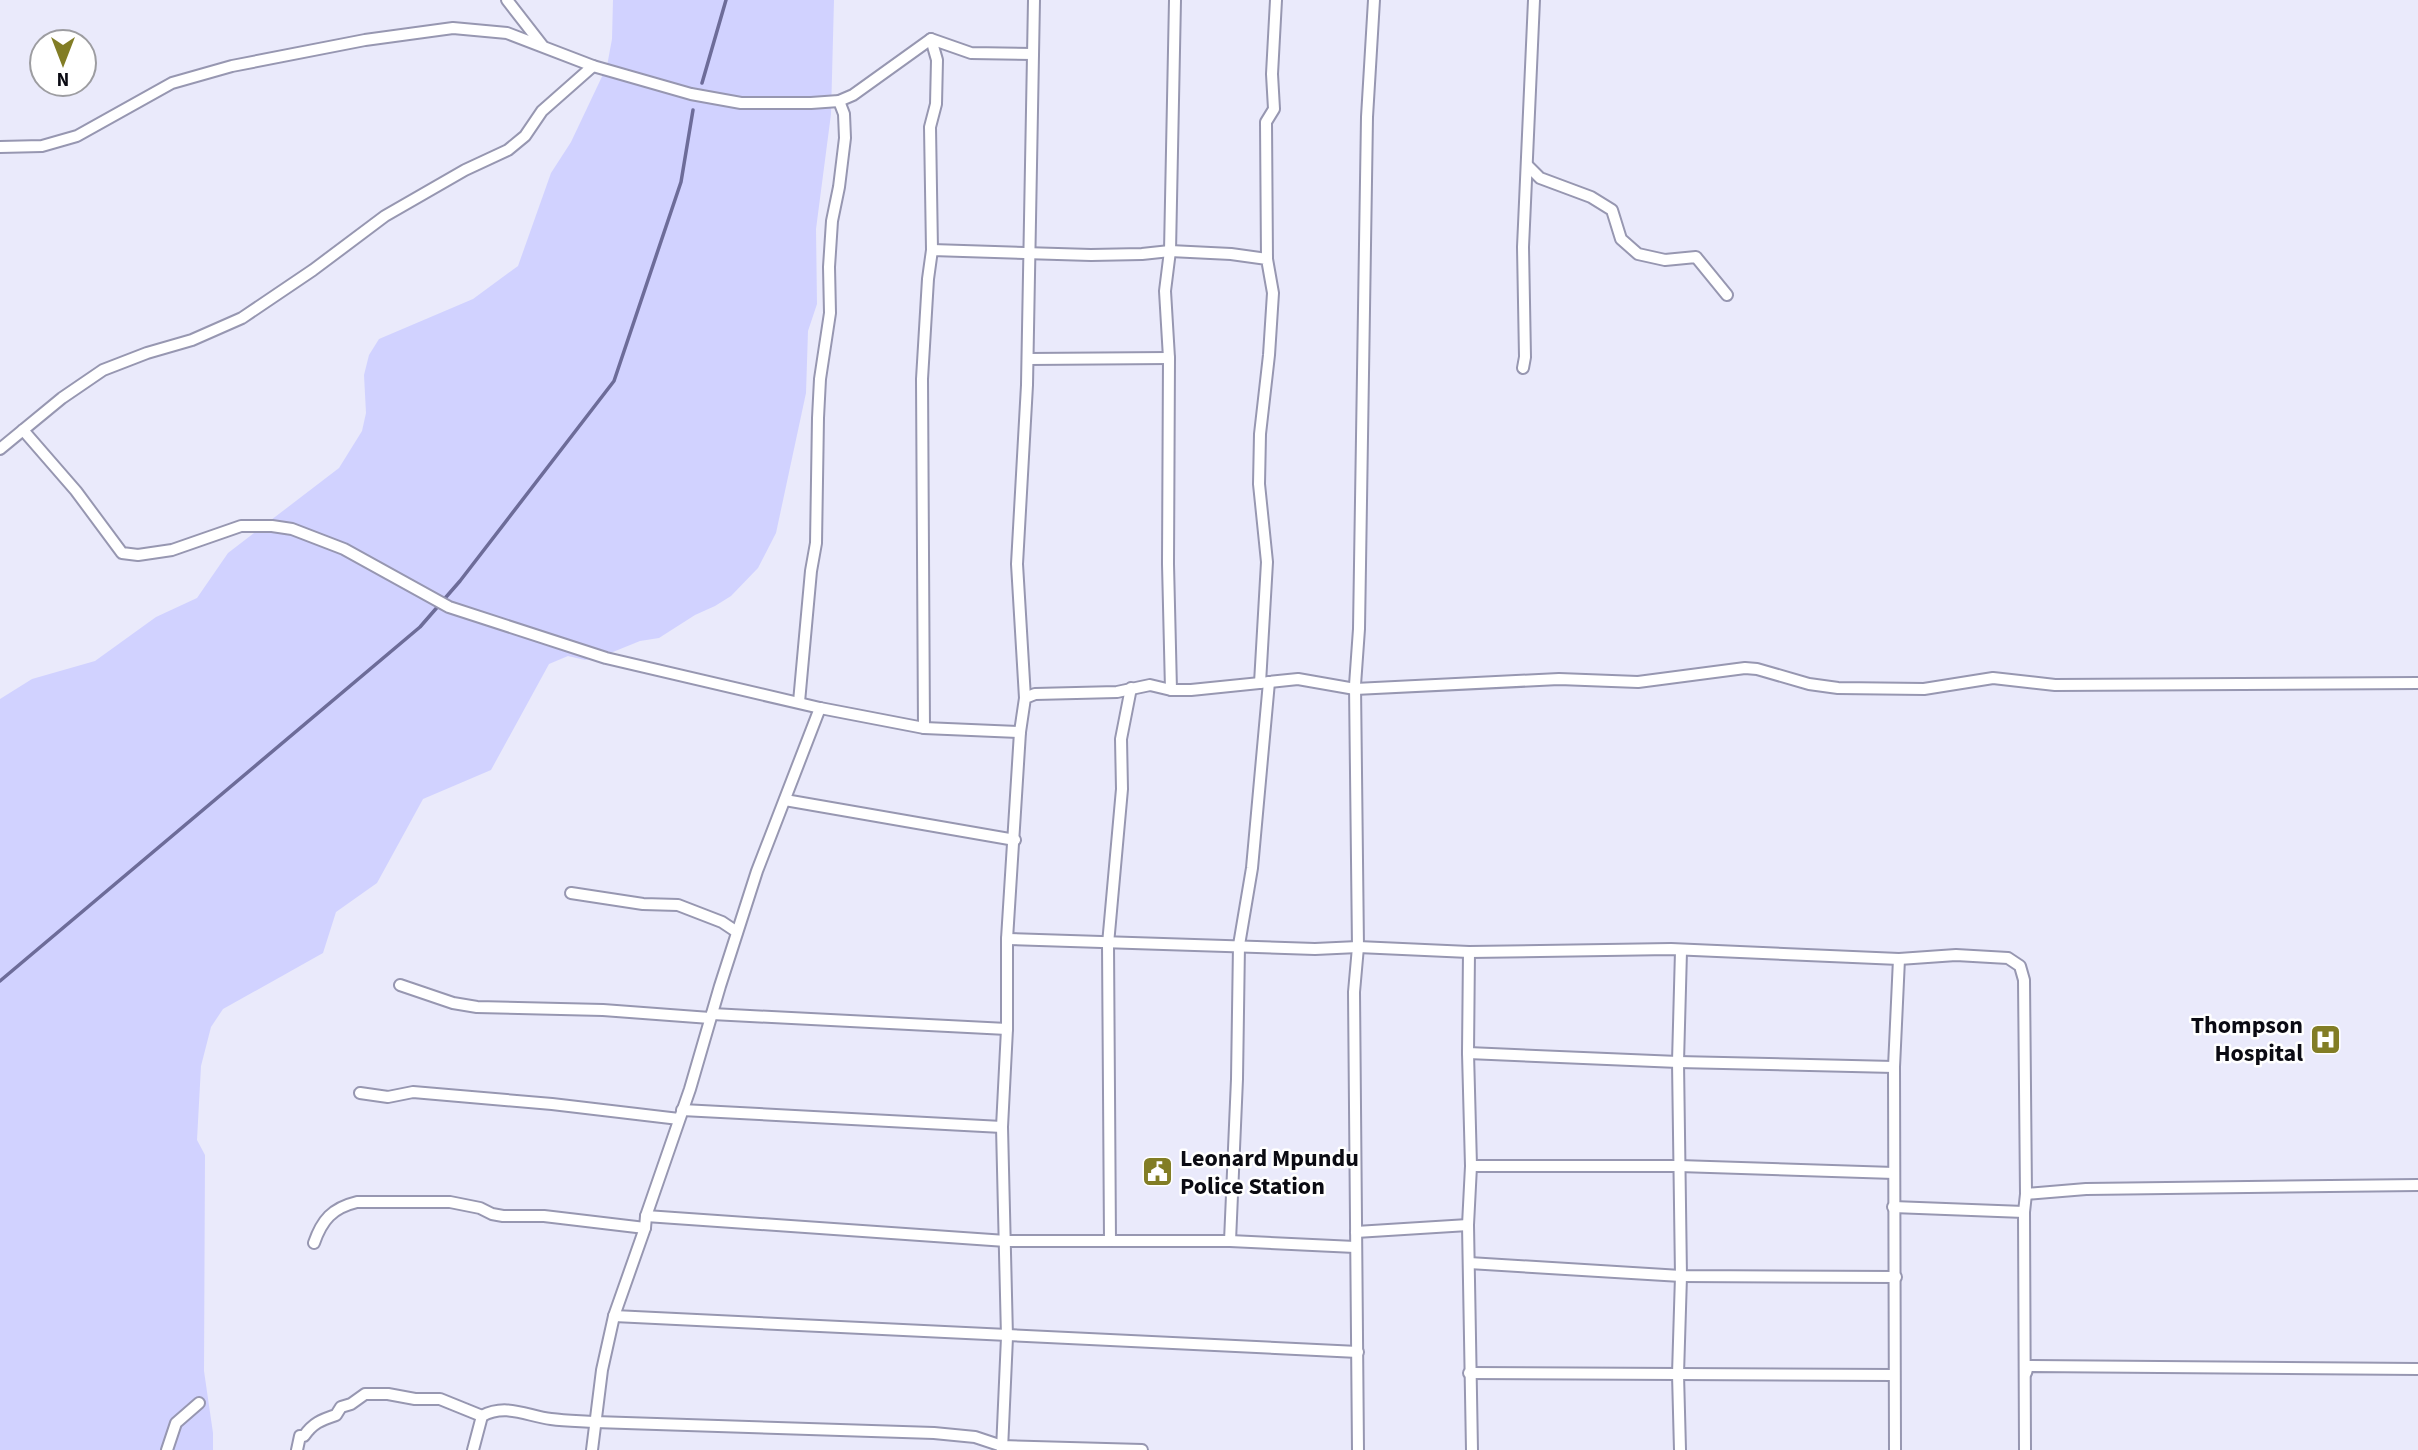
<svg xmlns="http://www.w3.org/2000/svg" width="2418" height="1450" viewBox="0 0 2418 1450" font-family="'Source Sans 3',sans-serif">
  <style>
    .green { fill: #d1d2ff }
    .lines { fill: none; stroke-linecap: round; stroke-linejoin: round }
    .stream { stroke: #6d6c99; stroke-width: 3.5 }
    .street-casing { stroke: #9797b1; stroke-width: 14 }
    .street { stroke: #fff; stroke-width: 10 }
    .labels { text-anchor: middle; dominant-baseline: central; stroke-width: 5; stroke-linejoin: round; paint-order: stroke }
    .poi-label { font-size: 24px; font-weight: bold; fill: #0b0b13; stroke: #fff; text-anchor: end }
  </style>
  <rect width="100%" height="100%" fill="#eaeafb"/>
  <path class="green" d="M 613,0 L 834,0 L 831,114 L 816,229 L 817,304 L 808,331 L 806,393 L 776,533 L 758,568 L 731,596 L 715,606 L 695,615 L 659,638 L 640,641 L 603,656 L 585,660 L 568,656 L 549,664 L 491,770 L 423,799 L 377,883 L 336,912 L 323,953 L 223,1009 L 211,1027 L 201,1066 L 197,1140 L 205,1155 L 204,1371 L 213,1433 L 213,1450 L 0,1450 L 0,699 L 32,679 L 95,661 L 156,617 L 197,598 L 228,553 L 339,468 L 362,431 L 366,413 L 364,375 L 369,355 L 379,339 L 473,299 L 518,266 L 551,173 L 571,142 L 607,66 L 612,39 Z"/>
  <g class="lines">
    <g class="stream">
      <path d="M 702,83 L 726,0"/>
      <path d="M 0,981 L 420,627 L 460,581 L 614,381 L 681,182 L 693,110"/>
    </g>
    <defs>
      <g id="street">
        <path d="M 507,0 L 542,45"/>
        <path d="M 931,39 L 937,60 L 936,104 L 930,127 L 932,250"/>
        <path d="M 0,147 L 42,146 L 77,136 L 172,83 L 232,66 L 365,40 L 453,28 L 507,33 L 593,66 L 691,94 L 741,103 L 811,103 L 839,101 L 853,95 L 931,39 L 971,53 L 1033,54"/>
        <path d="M 1528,166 L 1540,178 L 1591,197 L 1612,210 L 1621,239 L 1638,254 L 1665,260 L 1696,257 L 1727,295"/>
        <path d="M 1267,259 L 1266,122 L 1274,109 L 1272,74 L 1276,0"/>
        <path d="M 1028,359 L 1169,358"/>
        <path d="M 1523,368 L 1525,357 L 1523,247 L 1534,0"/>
        <path d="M 23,430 L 76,491 L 122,553 L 138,555 L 172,550 L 241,526 L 272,526 L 292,529 L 344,549 L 449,607 L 606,658 L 820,708 L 924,728 L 1020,732"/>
        <path d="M 0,449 L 62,398 L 103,370 L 147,353 L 192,340 L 242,318 L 313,270 L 385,216 L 465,170 L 508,150 L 525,136 L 542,111 L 593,66"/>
        <path d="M 1171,690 L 1168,564 L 1169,358 L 1165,291 L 1170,251 L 1175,0"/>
        <path d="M 1025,698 L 1017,564 L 1027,385 L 1034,0"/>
        <path d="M 799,702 L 811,571 L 816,543 L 818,418 L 820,379 L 830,313 L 829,267 L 832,221 L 839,187 L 845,138 L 844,114 L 839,101"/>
        <path d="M 924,728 L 922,379 L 928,279 L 932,250 L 1091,255 L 1142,254 L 1170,251 L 1231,254 L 1267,259 L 1273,293 L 1269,355 L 1260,434 L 1259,484 L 1267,562 L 1260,683"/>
        <path d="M 785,800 L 1015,840"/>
        <path d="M 571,893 L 643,904 L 678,905 L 722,922 L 737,932"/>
        <path d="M 1007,939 L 1315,949 L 1358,947 L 1469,952 L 1671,949 L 1899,959 L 1956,955 L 2008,958 L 2020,966 L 2024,980 L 2026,1194 L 2024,1212 L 2025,1450"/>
        <path d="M 1469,952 L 1468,1053 L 1471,1166 L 1468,1225 L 1472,1450"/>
        <path d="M 400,985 L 453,1003 L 477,1007 L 603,1010 L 710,1018"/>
        <path d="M 712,1014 L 1007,1029"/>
        <path d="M 1468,1053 L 1678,1062 L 1894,1067"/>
        <path d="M 360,1093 L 388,1097 L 413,1092 L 552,1104 L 679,1119"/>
        <path d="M 682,1110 L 1002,1127"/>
        <path d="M 1471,1166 L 1679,1166 L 1894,1173"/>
        <path d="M 2026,1194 L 2086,1189 L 2418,1185"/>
        <path d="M 1893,1207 L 2024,1212"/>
        <path d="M 646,1216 L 1006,1241 L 1230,1241 L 1355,1247"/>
        <path d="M 1356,1232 L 1468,1225"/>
        <path d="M 1110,1240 L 1108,944 L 1122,789 L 1121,739 L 1131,688"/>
        <path d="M 1230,1241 L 1237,1079 L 1239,945 L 1252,868 L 1269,682"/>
        <path d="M 314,1243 C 322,1220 332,1208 357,1202 L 450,1202 L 480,1208 L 492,1214 L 503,1216 L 544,1216 L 645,1228"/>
        <path d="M 1469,1263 L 1681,1276 L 1896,1277"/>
        <path d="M 614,1316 L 1358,1352"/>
        <path d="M 1469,1373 L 1894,1375"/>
        <path d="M 2026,1373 L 2028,1366 L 2418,1369"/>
        <path d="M 167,1450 L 176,1423 L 199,1403"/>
        <path d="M 297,1450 L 300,1436 L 304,1436 C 313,1423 321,1420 336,1415 L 341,1407 L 351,1404 L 365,1394 L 388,1394 L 415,1399 L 440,1399 L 482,1416"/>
        <path d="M 473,1450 L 482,1416 C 506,1403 527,1416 551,1419 C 566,1421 581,1421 595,1422 L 934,1433 L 975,1437 L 1002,1446 L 1142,1450"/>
        <path d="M 592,1450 L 602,1370 L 614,1316 L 645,1228 L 646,1216 L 690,1089 L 720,986 L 757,871 L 820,708"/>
        <path d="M 1002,1450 L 1007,1337 L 1002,1127 L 1007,1029 L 1007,939 L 1020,732 L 1025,698 L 1035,694 L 1117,692 L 1150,685 L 1171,690 L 1191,690 L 1298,679 L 1355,689 L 1559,679 L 1638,682 L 1745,668 L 1757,669 L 1809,684 L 1838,688 L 1924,689 L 1993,678 L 2055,685 L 2418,683"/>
        <path d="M 1358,1450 L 1354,992 L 1358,947 L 1355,685 L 1359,629 L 1367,117 L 1374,0"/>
        <path d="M 1680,1450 L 1678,1374 L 1681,1276 L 1678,1062 L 1681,951"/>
        <path d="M 1895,1450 L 1894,1067 L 1899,959"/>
      </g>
    </defs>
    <use href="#street" class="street-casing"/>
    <use href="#street" class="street"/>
  </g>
  <defs>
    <symbol id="hospital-square" viewBox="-11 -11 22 22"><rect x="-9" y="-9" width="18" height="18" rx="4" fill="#827d25" stroke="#fff"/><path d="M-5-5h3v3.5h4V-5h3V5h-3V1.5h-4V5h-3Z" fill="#fff"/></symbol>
    <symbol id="civic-square" viewBox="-11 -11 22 22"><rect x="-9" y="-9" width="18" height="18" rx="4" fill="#827d25" stroke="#fff"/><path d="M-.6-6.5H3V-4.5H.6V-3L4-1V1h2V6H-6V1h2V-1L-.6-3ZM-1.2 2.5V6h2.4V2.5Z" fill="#fff"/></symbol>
  </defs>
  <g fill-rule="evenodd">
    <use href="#hospital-square" x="2308" y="1022" width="35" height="35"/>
    <use href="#civic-square" x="1140" y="1154" width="35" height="35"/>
  </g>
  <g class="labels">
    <g class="poi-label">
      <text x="2303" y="1025">Thompson<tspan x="2303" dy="28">Hospital</tspan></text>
      <text x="1180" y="1158" text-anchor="start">Leonard Mpundu<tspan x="1180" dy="28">Police Station</tspan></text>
    </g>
  </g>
  <g transform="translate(63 63) rotate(180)"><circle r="33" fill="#ffffff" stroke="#9d9da1" stroke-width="2"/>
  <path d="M0-5L12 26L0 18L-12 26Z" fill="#827d25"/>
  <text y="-10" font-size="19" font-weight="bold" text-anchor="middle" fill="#0b0b13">N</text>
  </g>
</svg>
